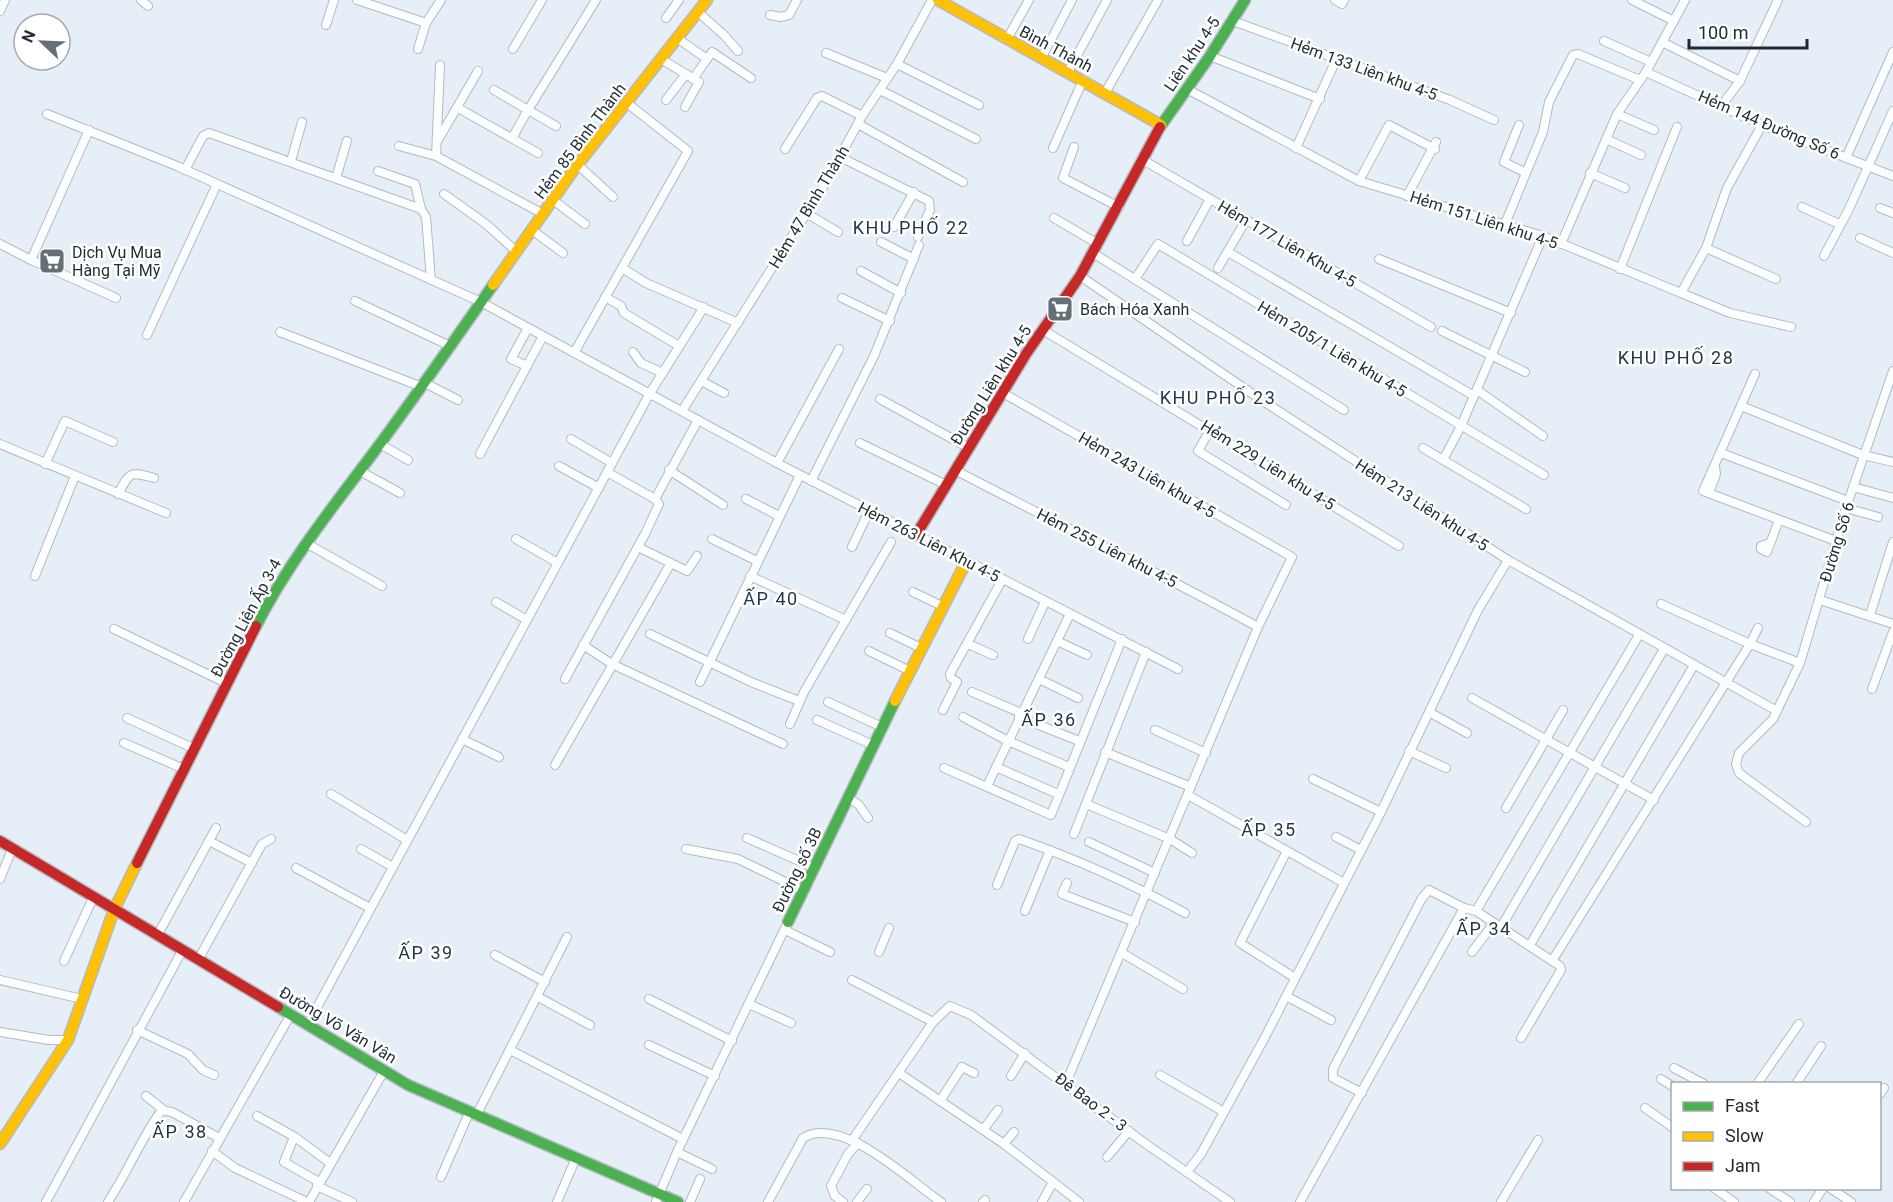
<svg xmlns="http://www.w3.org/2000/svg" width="1893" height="1202" viewBox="0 0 1893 1202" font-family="Roboto,sans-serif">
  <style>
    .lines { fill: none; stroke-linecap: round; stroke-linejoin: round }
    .street-casing { stroke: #b2bbc3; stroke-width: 10 }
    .fast-casing { stroke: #b2bbc3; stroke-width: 13 }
    .slow-casing { stroke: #b2bbc3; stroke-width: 13 }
    .jam-casing { stroke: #b2bbc3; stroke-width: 13 }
    .street { stroke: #fbfdfe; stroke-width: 8 }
    .fast { stroke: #4caf50; stroke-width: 10 }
    .slow { stroke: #ffc107; stroke-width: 10 }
    .jam { stroke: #c62828; stroke-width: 10 }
    .labels { text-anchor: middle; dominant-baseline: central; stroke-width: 5; stroke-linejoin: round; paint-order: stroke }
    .street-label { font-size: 16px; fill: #1f2a34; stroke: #fff }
    .poi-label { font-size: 16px; fill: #1f2a34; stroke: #fff; text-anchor: start }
    .neighbourhood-label { font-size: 18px; letter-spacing: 1.5px; fill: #1e364a; stroke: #fff }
  </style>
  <rect width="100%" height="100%" fill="#e6eff7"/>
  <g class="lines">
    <defs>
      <g id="street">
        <path d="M 141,0 L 148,6"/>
        <path d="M 357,0 L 426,23"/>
        <path d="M 1335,0 L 1342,4 L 1344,0"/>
        <path d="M 1632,0 L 1674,21"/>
        <path d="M 0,11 L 5,0"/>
        <path d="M 698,12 L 724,35 L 738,51"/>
        <path d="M 770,15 L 780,17 L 789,15 L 797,0"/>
        <path d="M 666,18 L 679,0"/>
        <path d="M 1233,21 L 1450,100 L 1494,120"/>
        <path d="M 326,25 L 334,0"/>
        <path d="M 677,38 L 707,59 L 712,52 L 751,78"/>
        <path d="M 1007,39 L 1029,0"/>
        <path d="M 1604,41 L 1651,62"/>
        <path d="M 1662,42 L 1740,81"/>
        <path d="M 418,49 L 426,23 L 441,0"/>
        <path d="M 513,49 L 542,0"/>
        <path d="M 826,53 L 887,78"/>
        <path d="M 1210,56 L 1320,99"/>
        <path d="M 1042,57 L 1072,0"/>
        <path d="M 661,59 L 699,82 L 685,107"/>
        <path d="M 897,64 L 979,105"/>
        <path d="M 440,65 L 436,156 L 543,214"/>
        <path d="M 1068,72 L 1107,0"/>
        <path d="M 1646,72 L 1762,125 L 1893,176"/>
        <path d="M 693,79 L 707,59"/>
        <path d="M 1187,89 L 1359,181 L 1543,236 L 1681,293 L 1706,248 L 1727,188 L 1762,125"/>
        <path d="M 494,90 L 528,110 L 512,138"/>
        <path d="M 880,90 L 976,139"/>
        <path d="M 1105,93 L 1158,0"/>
        <path d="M 666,100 L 686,74"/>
        <path d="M 1722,105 L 1740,81 L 1778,0"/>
        <path d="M 458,108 L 538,153"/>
        <path d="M 47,114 L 177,166 L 481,302 L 777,463 L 1178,669"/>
        <path d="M 1617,114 L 1654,130"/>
        <path d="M 858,124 L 963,182"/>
        <path d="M 1519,125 L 1504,162 L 1526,173"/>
        <path d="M 556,126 L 528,110 L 596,0"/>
        <path d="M 1606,139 L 1641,155"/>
        <path d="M 438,140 L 478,71"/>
        <path d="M 399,146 L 436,156"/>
        <path d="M 1074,147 L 1063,178 L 1119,207"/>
        <path d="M 1053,148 L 1083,80"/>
        <path d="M 1296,148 L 1336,60"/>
        <path d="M 785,149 L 817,98 L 822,96 L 862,116"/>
        <path d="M 840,157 L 929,201 L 930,210 L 918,237"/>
        <path d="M 1846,158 L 1893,52"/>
        <path d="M 1143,160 L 1431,327"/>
        <path d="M 291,161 L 302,122"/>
        <path d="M 578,165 L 613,197"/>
        <path d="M 185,170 L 203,136 L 209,133 L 421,209 L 426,217 L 431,280"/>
        <path d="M 378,171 L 415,184 L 421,209"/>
        <path d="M 1590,173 L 1625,188"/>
        <path d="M 336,178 L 347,141"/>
        <path d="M 1359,181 L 1389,125 L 1435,149"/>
        <path d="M 444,194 L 486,224 L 517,252"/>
        <path d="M 1407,196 L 1436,142"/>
        <path d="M 553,200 L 585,224"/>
        <path d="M 1802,207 L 1839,224"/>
        <path d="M 1880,208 L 1893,213"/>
        <path d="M 806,213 L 838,232"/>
        <path d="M 1054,218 L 1098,244"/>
        <path d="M 1505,224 L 1543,132 L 1549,102 L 1573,55 L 1578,54 L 1640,80"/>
        <path d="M 894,227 L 914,192"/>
        <path d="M 532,230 L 563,253"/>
        <path d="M 1860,238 L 1893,253"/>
        <path d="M 1187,241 L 1210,199"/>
        <path d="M 881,242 L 914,259"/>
        <path d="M 0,244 L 31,260 L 89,130"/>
        <path d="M 1561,244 L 1617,114 L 1646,72 L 1685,0"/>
        <path d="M 1706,248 L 1776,279"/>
        <path d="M 1228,252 L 1474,396"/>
        <path d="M 1093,253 L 1344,410"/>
        <path d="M 1824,256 L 1849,209 L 1893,111"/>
        <path d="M 1379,259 L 1511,313"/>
        <path d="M 31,260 L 116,298"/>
        <path d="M 622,268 L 646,283 L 738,323"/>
        <path d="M 1218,268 L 1246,220"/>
        <path d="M 1620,269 L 1677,127"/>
        <path d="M 861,271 L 901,293"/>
        <path d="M 1080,276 L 1263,401 L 1508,560 L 1777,711"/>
        <path d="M 1135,279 L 1158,244 L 1544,475"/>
        <path d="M 1681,293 L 1730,313 L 1791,327"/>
        <path d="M 605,297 L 621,306 L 624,313 L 679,346"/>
        <path d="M 842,298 L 890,321"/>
        <path d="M 355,301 L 450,346"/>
        <path d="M 1043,330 L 1399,546"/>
        <path d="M 1442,331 L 1525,372"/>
        <path d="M 280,332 L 422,387"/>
        <path d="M 147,335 L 217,184"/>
        <path d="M 633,352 L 641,363 L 663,373"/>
        <path d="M 574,353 L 688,151 L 627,103"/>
        <path d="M 527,366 L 511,359 L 528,328"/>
        <path d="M 1755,374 L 1703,491 L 1836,541"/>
        <path d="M 701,381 L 724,393"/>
        <path d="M 425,383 L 458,400"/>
        <path d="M 1477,390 L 1543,436"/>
        <path d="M 1003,393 L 1292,557 L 1258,627 L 1066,1083"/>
        <path d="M 880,399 L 969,448"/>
        <path d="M 1741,406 L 1863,455 L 1893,462"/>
        <path d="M 682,411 L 826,182 L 862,116 L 897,64 L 932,0"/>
        <path d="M 1210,430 L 1198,451 L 1286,505"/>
        <path d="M 571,439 L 612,463"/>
        <path d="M 860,443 L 946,485"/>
        <path d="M 0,444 L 166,513"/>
        <path d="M 380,444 L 408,460"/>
        <path d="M 1423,448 L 1526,509"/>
        <path d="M 1721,453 L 1848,501"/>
        <path d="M 480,454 L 543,336"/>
        <path d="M 1443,460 L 1461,426 L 1543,236"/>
        <path d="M 777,463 L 839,349"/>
        <path d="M 45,464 L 65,421 L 113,442"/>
        <path d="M 559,466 L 599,488"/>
        <path d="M 669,470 L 723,505"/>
        <path d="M 955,470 C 1056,523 1158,572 1258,627"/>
        <path d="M 360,471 L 400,493"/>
        <path d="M 607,472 L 655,499"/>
        <path d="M 811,481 L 874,356 L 919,245"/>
        <path d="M 1853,487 L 1893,498"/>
        <path d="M 1709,493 L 1716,474 L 1715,467"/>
        <path d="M 118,494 C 130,472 129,471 154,478"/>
        <path d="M 746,499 L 779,516"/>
        <path d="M 1846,508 L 1878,517"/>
        <path d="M 516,539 L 558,563"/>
        <path d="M 712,539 L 757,561"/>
        <path d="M 306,543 L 382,586"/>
        <path d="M 1770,543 L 1761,546 L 1761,549 L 1767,552 L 1779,520"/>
        <path d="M 638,547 L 687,571 L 697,556"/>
        <path d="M 852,547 L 869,511"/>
        <path d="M 35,576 L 75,476"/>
        <path d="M 750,576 L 846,620"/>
        <path d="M 913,592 L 942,606"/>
        <path d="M 1820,600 L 1893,624"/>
        <path d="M 496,602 L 527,620"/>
        <path d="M 1661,604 L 1750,644 L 1758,628"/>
        <path d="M 1870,615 L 1893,542"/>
        <path d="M 114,629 L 228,684"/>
        <path d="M 890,633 L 921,648"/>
        <path d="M 650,634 L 751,682 L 799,701"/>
        <path d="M 1028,639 L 1045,602"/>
        <path d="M 1057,641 L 1087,655"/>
        <path d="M 968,644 L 993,655"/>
        <path d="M 583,645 L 612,664 L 783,744"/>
        <path d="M 869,651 L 910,671"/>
        <path d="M 565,679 L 645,534 L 659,504 L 655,499 L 698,420"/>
        <path d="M 1039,679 L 1078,698"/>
        <path d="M 700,682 L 800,475"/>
        <path d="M 1872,689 L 1893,632"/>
        <path d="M 972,692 L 1021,713"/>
        <path d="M 1472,698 L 1654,800"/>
        <path d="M 828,702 L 882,727"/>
        <path d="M 943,710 L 957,682 L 951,678 L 950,674 L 1002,580"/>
        <path d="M 1429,712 L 1467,733"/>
        <path d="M 963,717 L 1008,741 L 1069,767"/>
        <path d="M 1019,717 L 1079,741"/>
        <path d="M 127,718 L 195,749"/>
        <path d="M 817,720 L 873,745"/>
        <path d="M 790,724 L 804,692 L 891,542"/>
        <path d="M 1155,730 L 1206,753"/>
        <path d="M 462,739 L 499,757"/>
        <path d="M 124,743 L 184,769"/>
        <path d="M 1409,751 L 1446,768"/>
        <path d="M 1105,752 L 1191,787"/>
        <path d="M 555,765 L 671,563"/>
        <path d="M 996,767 L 1058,794"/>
        <path d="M 944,768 L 1051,815 L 1122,639"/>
        <path d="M 1313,779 L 1381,812"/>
        <path d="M 987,786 L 1070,614"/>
        <path d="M 331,794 L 407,840"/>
        <path d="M 1188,795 L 1344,883"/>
        <path d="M 849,798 L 859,805 L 868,818"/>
        <path d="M 1086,804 L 1170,839 L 1192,853"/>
        <path d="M 1506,808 L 1563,710"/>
        <path d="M 1806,822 L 1739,773 L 1736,764 L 1739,753 L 1773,719 L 1800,663 L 1846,508 L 1893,371"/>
        <path d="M 1074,834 L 1146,652"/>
        <path d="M 1336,837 L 1361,850"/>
        <path d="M 747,838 L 815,868"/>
        <path d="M 209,841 L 252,863"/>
        <path d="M 1089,842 L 1155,873"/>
        <path d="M 361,849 L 393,867"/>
        <path d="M 686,849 L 738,859 L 804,891"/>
        <path d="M 1287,851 L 1240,943 L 1295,978"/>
        <path d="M 296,868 L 370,908"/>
        <path d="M 0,879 L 12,849"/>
        <path d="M 1067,883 L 1062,894 L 1135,922"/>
        <path d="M 997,885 L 1015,841 L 1019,839 C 1076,859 1132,884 1185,913"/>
        <path d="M 1025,911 L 1050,850"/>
        <path d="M 1476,911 L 1639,635"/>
        <path d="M 1501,927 L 1664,649"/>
        <path d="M 785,930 L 830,952"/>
        <path d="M 157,936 L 216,828"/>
        <path d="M 1530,945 L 1694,665"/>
        <path d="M 879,952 L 889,928"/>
        <path d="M 1472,952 L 1494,923"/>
        <path d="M 1122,953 L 1183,989"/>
        <path d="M 495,955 L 545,982"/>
        <path d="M 198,960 L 262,844 L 271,839"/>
        <path d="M 64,961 L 93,898"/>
        <path d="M 1552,961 L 1750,644 L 1800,663"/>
        <path d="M 0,980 L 82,999"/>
        <path d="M 852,980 L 933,1022"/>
        <path d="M 1286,996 L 1331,1020"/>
        <path d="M 538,997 L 590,1025"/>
        <path d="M 649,999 L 732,1041"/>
        <path d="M 749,1004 L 791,1023"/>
        <path d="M 308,1024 L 650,393 L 704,307"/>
        <path d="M 137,1030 L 188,1054 L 203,1070 L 214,1075"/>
        <path d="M 0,1032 L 49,1040 L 68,1040"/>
        <path d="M 649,1045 L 715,1076"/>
        <path d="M 510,1050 L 683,1139"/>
        <path d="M 1674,1068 L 1704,1084"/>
        <path d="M 899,1073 L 1004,1144 L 1079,1202"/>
        <path d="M 1160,1075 L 1224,1112"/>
        <path d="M 1011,1076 L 1025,1053"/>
        <path d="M 1661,1079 L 1672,1086"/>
        <path d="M 1757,1084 L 1799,1024"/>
        <path d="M 1796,1084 L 1821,1046"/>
        <path d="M 1362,1093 L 1333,1078 L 1333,1069 L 1422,898 L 1429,890 L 1464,908"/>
        <path d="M 1880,1094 L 1884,1088"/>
        <path d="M 146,1096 L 165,1111 L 172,1112 L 219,1138"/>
        <path d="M 940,1101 L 962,1067 L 974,1073"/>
        <path d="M 1645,1108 L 1672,1127"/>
        <path d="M 257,1116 L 295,1137 L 330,1163"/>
        <path d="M 476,1116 L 567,937"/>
        <path d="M 983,1130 L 998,1110"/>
        <path d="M 294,1137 L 284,1162 L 319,1182"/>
        <path d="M 853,1139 L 933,1022 L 950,1006 L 971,1015 L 1146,1144 L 1230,1202"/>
        <path d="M 1004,1144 L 1014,1132"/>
        <path d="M 212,1151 L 235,1168 L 307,1202"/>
        <path d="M 677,1152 L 712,1169"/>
        <path d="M 1107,1157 L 1129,1131"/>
        <path d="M 1187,1172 L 1201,1154 L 1264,1039 L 1381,812 L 1478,610 L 1508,560"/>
        <path d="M 441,1177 L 469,1113"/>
        <path d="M 317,1186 L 352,1202"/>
        <path d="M 1714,1188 L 1734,1202"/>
        <path d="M 1769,1188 L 1790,1202"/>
        <path d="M 1830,1188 L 1851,1202"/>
        <path d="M 46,1202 L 182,951"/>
        <path d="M 108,1202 C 127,1173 141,1139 161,1111 L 165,1111"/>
        <path d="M 184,1202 L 291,1014"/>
        <path d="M 309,1202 L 384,1071"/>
        <path d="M 557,1202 L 576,1158"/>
        <path d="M 656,1202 L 677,1152 L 788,922"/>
        <path d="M 690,1202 L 700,1179"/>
        <path d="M 768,1202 L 803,1138 C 841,1114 910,1181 941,1202"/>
        <path d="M 843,1202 L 835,1196 L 831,1186 L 848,1154 L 858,1143"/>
        <path d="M 857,1202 L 867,1189"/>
        <path d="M 983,1202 L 985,1200"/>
        <path d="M 1042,1202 L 1053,1182"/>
        <path d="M 1300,1202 L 1464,908 L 1476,911 L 1560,966 L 1561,970 L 1521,1038"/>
        <path d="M 1501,1202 L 1538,1140"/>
        <path d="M 1814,1202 L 1823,1188"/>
      </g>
      <g id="fast">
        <path d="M 1160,127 L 1210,56 L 1245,0"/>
        <path d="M 256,626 C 288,563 332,508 374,452 C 415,397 454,341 493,285"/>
        <path d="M 788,922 L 895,701"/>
        <path d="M 278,1007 L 408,1085 L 678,1202"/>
      </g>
      <g id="slow">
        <path d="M 938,0 L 1161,125"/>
        <path d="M 493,285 L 575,168 L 707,0"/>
        <path d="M 895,701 L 966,562"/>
        <path d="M 0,1144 L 68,1040 L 114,910 L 137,863"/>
      </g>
      <g id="jam">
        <path d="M 916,535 L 1026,354 L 1080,276 L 1160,127"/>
        <path d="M 0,841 L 278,1007"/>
        <path d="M 137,863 L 256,626"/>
      </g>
    </defs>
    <use href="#street" class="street-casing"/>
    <use href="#fast" class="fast-casing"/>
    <use href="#slow" class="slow-casing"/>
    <use href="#jam" class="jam-casing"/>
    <use href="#street" class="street"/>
    <use href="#fast" class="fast"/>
    <use href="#slow" class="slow"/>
    <use href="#jam" class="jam"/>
  </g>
  <defs>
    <symbol id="supermarket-square" viewBox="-11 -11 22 22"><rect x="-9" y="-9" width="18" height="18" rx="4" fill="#656f78" stroke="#fff"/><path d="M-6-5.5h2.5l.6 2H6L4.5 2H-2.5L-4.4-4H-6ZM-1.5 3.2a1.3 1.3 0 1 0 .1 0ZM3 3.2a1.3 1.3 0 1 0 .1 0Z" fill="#fff"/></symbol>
  </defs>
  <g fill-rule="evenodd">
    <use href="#supermarket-square" x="37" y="246" width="30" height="30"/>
    <use href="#supermarket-square" x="1045" y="294" width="30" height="30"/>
  </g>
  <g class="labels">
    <g class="street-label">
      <text transform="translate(1056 49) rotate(28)">Bình Thành</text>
      <text transform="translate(1192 54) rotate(-56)">Liên khu 4-5</text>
      <text transform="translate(1364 69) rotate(20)">Hẻm 133 Liên khu 4-5</text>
      <text transform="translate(1769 125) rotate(23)">Hẻm 144 Đường Số 6</text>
      <text transform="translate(580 141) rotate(-53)">Hẻm 85 Bình Thành</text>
      <text transform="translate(809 207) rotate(-59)">Hẻm 47 Bình Thành</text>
      <text transform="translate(1484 220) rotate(18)">Hẻm 151 Liên khu 4-5</text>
      <text transform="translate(1287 244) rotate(30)">Hẻm 177 Liên Khu 4-5</text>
      <text transform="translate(1332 349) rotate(31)">Hẻm 205/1 Liên khu 4-5</text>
      <text transform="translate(991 385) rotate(-58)">Đường Liên khu 4-5</text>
      <text transform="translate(1268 465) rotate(32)">Hẻm 229 Liên khu 4-5</text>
      <text transform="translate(1147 475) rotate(30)">Hẻm 243 Liên khu 4-5</text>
      <text transform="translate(1422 505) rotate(33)">Hẻm 213 Liên khu 4-5</text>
      <text transform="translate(929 542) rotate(27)">Hẻm 263 Liên Khu 4-5</text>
      <text transform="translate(1837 542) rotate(-73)">Đường Số 6</text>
      <text transform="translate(1107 548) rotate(27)">Hẻm 255 Liên khu 4-5</text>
      <text transform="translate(246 618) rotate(-62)">Đường Liên Ấp 3-4</text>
      <text transform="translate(797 870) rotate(-64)">Đường số 3B</text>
      <text transform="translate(338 1025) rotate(31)">Đường Võ Văn Vân</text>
      <text transform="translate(1091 1102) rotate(37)">Đê Bao 2 - 3</text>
    </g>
    <g class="poi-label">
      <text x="72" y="252">Dịch Vụ Mua<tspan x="72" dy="18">Hàng Tại Mỹ</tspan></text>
      <text x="1080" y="309">Bách Hóa Xanh</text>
    </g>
    <g class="neighbourhood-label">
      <text x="911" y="227">KHU PHỐ 22</text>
      <text x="1676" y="357">KHU PHỐ 28</text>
      <text x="1218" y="397">KHU PHỐ 23</text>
      <text x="771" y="598">ẤP 40</text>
      <text x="1049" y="719">ẤP 36</text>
      <text x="1269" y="829">ẤP 35</text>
      <text x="1484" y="928">ẤP 34</text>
      <text x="426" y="952">ẤP 39</text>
      <text x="180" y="1131">ẤP 38</text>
    </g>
  </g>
  <rect x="1671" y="1082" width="210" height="108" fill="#ffffff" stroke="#a5aaae" stroke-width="1.5"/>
  <rect x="1683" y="1102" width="30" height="9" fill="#4caf50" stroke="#a5aaae" stroke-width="1.5"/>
  <text x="1725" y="1112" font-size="18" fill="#1f2a34">Fast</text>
  <rect x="1683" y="1132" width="30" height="9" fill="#ffc107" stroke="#a5aaae" stroke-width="1.5"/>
  <text x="1725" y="1142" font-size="18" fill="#1f2a34">Slow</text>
  <rect x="1683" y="1162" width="30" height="9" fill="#c62828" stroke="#a5aaae" stroke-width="1.5"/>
  <text x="1725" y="1172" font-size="18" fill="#1f2a34">Jam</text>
  <g transform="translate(42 42) rotate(293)"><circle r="28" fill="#ffffff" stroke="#a5aaae" stroke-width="1.5"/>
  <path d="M0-4.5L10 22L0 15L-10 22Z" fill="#656f78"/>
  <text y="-9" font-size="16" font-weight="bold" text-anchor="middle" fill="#1f2a34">N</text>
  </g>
  <path d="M1689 39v9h118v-9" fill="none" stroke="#1f2a34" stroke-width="3"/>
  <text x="1698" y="39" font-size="18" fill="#1f2a34" stroke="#ffffff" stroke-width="4.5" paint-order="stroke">100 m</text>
</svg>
